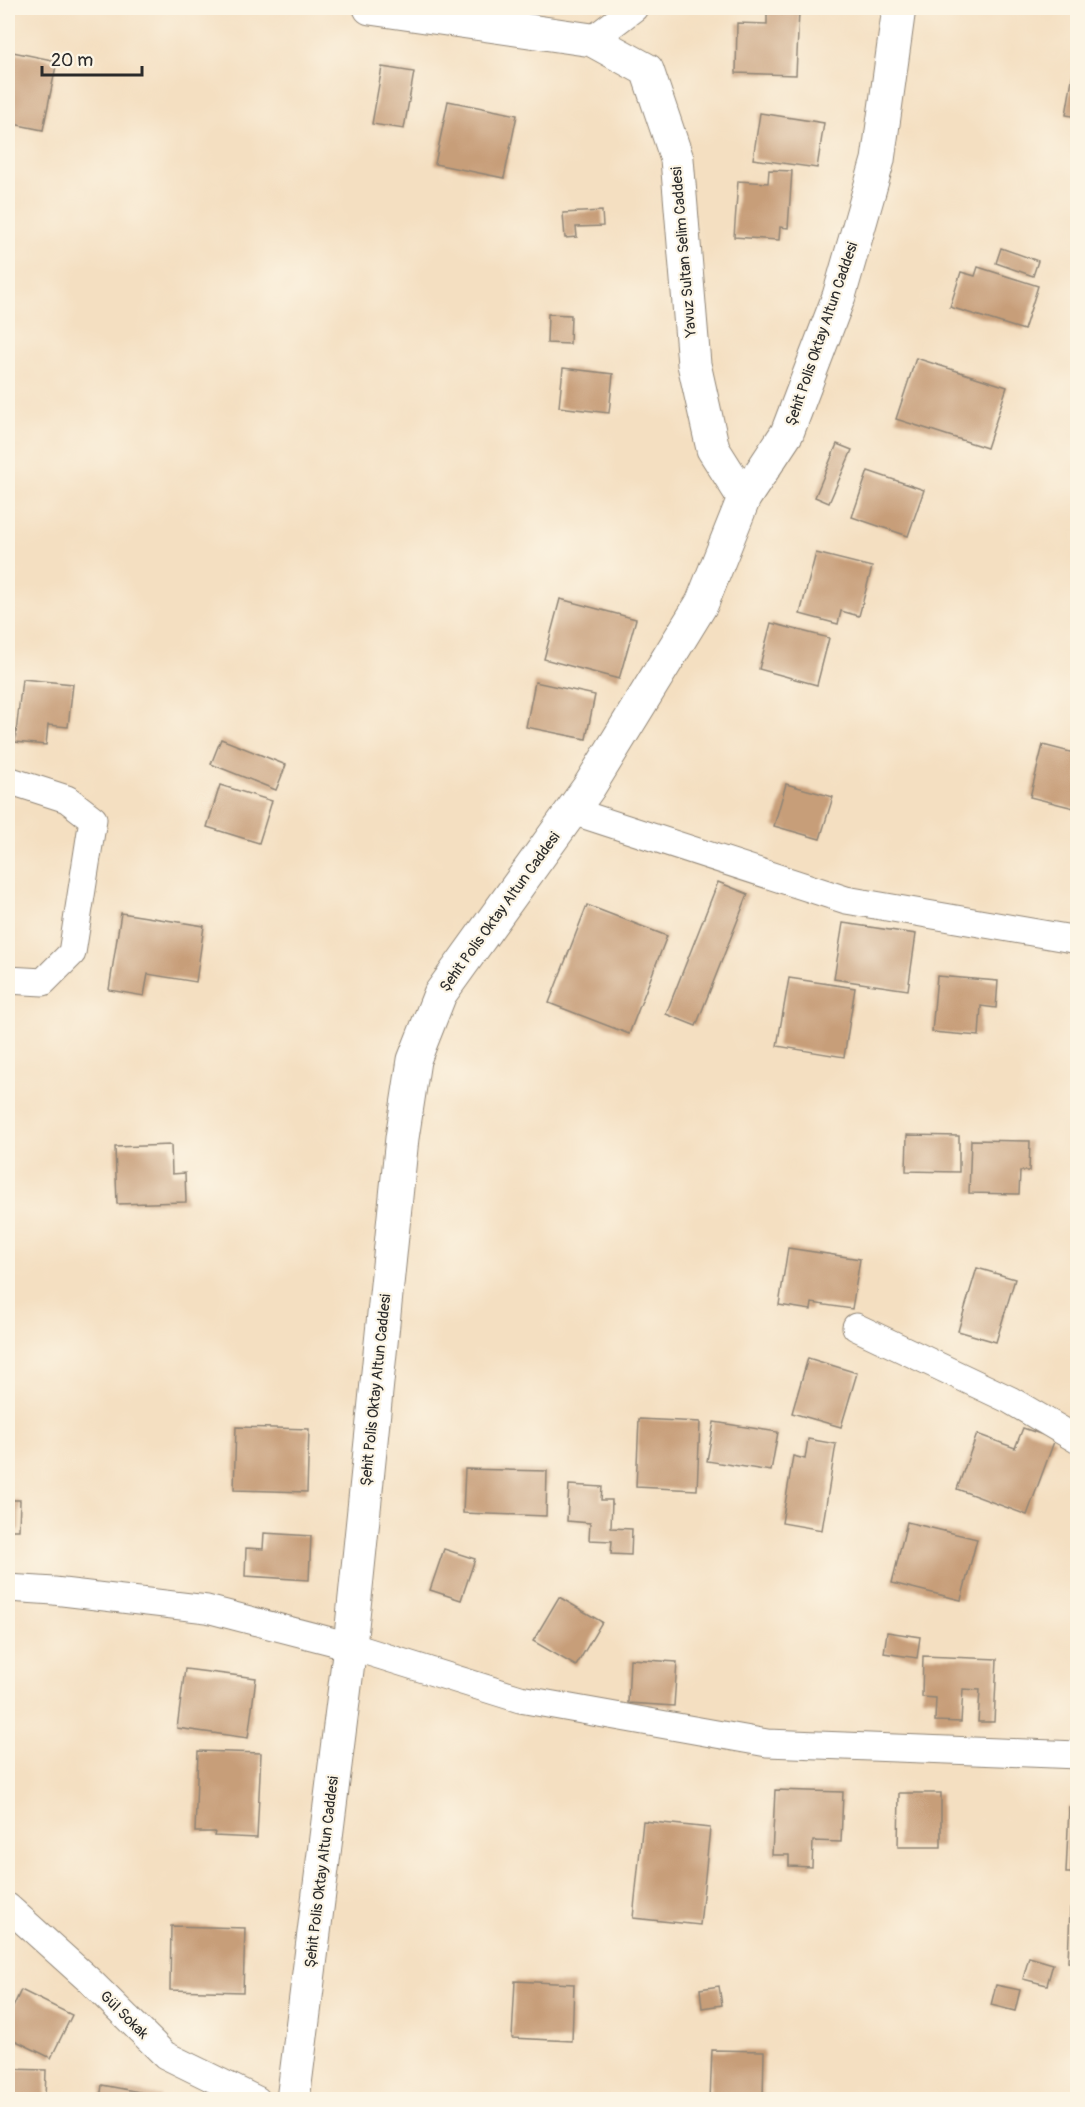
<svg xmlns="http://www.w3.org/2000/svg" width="1085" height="2107" viewBox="0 0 1085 2107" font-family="Pangolin,sans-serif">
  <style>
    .building { fill: #c79e79 }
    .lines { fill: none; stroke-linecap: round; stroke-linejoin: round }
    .minor-casing { stroke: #908576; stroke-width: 29 }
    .tertiary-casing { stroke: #908576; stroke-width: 35 }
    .minor { stroke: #fff; stroke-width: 27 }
    .tertiary { stroke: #fff; stroke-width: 33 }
    .labels { text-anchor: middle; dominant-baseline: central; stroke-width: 4.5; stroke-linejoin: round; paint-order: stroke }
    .street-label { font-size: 15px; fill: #2b2b2b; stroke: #fcf5e5 }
  </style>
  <rect width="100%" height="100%" fill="#fcf5e5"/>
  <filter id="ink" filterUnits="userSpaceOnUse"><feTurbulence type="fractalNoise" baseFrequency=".0167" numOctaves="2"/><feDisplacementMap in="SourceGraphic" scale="12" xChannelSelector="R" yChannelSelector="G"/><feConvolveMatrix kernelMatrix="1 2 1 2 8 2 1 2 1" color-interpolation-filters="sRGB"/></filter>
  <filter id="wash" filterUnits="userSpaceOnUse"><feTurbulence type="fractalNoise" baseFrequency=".008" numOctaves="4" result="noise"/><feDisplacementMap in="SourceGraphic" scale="24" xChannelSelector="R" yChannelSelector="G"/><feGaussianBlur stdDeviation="1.35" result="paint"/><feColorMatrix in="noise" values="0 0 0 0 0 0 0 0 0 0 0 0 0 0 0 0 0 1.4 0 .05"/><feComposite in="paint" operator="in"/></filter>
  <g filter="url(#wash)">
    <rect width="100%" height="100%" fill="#f4dfc1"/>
    <g id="blocks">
      <g class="building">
        <path d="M 767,10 L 799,12 L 796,75 L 736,73 L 737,23 L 767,24 Z"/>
        <path d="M 8,51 L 57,61 L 43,130 L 8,123 Z"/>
        <path d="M 1076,55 L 1078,55 L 1078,117 L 1066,115 Z"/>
        <path d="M 382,67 L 414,72 L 404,129 L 372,124 Z"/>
        <path d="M 448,101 L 517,115 L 504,178 L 435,164 Z"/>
        <path d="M 760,113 L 824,123 L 817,168 L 753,159 Z"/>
        <path d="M 769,170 L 792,171 L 788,228 L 780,227 L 779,240 L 734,237 L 738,181 L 768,183 Z"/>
        <path d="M 602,211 L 603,226 L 576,227 L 577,237 L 565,238 L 563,213 Z"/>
        <path d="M 1001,248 L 1038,261 L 1033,276 L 996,263 Z"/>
        <path d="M 978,267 L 1038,286 L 1024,330 L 950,307 L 961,272 L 975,276 Z"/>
        <path d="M 548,314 L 571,315 L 570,344 L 547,343 Z"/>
        <path d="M 916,358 L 1007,387 L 987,448 L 896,419 Z"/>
        <path d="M 563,368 L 613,374 L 609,413 L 559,407 Z"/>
        <path d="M 837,444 L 852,450 L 829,503 L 815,497 Z"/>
        <path d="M 868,471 L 924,490 L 908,536 L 852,517 Z"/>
        <path d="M 816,553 L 872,567 L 859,616 L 841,611 L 838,624 L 800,614 Z"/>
        <path d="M 560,599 L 636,619 L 619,679 L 544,659 Z"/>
        <path d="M 771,623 L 829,638 L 817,685 L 759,669 Z"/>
        <path d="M 22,679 L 73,684 L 68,727 L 48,725 L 46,745 L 15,742 Z"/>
        <path d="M 535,682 L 595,695 L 586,739 L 526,727 Z"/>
        <path d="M 221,739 L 286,765 L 276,790 L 211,764 Z"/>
        <path d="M 1043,745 L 1078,754 L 1078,809 L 1030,797 Z"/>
        <path d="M 786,784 L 833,797 L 820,839 L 774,826 Z"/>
        <path d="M 220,785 L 272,801 L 259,843 L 207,827 Z"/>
        <path d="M 718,882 L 748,894 L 696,1026 L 666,1014 Z"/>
        <path d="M 587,905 L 667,936 L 629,1034 L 549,1003 Z"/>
        <path d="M 121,913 L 204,926 L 196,982 L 148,974 L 144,996 L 109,990 Z"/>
        <path d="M 843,923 L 916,934 L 908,990 L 834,979 Z"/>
        <path d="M 937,976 L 998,981 L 996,1008 L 981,1006 L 979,1036 L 932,1032 Z"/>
        <path d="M 789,978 L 855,988 L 844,1057 L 777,1046 Z"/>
        <path d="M 907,1135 L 959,1136 L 959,1172 L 906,1171 Z"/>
        <path d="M 971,1140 L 1030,1141 L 1029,1171 L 1020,1171 L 1019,1194 L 969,1193 Z"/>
        <path d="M 171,1145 L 172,1174 L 185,1173 L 186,1202 L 117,1204 L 115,1147 Z"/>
        <path d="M 788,1248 L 860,1259 L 852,1309 L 812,1303 L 811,1310 L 779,1305 Z"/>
        <path d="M 977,1268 L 1015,1279 L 996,1342 L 958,1331 Z"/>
        <path d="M 808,1358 L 857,1373 L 841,1427 L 792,1413 Z"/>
        <path d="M 639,1419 L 700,1422 L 697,1490 L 636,1487 Z"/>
        <path d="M 714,1422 L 778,1432 L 771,1471 L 707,1461 Z"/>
        <path d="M 236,1427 L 309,1429 L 307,1492 L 234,1490 Z"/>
        <path d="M 1023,1428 L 1055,1439 L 1027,1515 L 957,1489 L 977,1434 L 1015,1448 Z"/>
        <path d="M 808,1439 L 836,1444 L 822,1530 L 782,1523 L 793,1456 L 805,1459 Z"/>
        <path d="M 465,1469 L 547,1471 L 546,1516 L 463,1513 Z"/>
        <path d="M 569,1485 L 602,1487 L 601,1500 L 612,1500 L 611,1528 L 632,1529 L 631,1555 L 611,1554 L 612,1541 L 589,1540 L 590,1523 L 567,1521 Z"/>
        <path d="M 8,1500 L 20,1500 L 19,1530 L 8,1530 Z"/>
        <path d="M 907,1522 L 977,1539 L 961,1600 L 892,1583 Z"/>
        <path d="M 264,1533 L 311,1536 L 309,1580 L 245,1576 L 246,1548 L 263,1549 Z"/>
        <path d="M 444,1549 L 475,1559 L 461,1600 L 430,1590 Z"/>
        <path d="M 559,1597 L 602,1622 L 576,1666 L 533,1641 Z"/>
        <path d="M 887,1632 L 920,1637 L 917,1658 L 884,1653 Z"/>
        <path d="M 923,1656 L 997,1659 L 994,1722 L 978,1722 L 980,1690 L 963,1689 L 961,1722 L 935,1721 L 936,1698 L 922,1697 Z"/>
        <path d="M 630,1659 L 677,1662 L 674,1706 L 628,1703 Z"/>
        <path d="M 185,1669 L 256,1678 L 248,1738 L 177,1728 Z"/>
        <path d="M 198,1751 L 261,1753 L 257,1838 L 214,1836 L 215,1832 L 195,1832 Z"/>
        <path d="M 775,1790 L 843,1792 L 841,1842 L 813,1841 L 812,1867 L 789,1866 L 789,1855 L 772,1855 Z"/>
        <path d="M 899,1793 L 941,1793 L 941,1847 L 898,1847 Z"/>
        <path d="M 1069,1807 L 1078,1808 L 1078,1873 L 1066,1873 Z"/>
        <path d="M 643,1821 L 710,1828 L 700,1925 L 633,1918 Z"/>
        <path d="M 1070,1908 L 1078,1909 L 1078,1963 L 1068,1962 Z"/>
        <path d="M 171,1926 L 245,1928 L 243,1992 L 170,1990 Z"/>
        <path d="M 1029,1957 L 1053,1964 L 1047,1985 L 1023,1979 Z"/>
        <path d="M 515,1981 L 574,1984 L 572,2041 L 512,2038 Z"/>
        <path d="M 996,1985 L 1020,1990 L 1015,2011 L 991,2005 Z"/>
        <path d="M 719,1986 L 722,2005 L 702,2008 L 700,1989 Z"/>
        <path d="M 21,1990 L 72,2015 L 51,2058 L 8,2037 L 8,2018 Z"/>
        <path d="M 712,2050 L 764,2051 L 763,2100 L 710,2100 Z"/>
        <path d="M 8,2069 L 46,2070 L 45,2100 L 8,2100 Z"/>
        <path d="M 102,2085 L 161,2096 L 160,2100 L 100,2100 Z"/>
      </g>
    </g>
  </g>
  <g filter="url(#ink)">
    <use href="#blocks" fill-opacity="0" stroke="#908576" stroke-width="1.5"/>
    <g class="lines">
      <defs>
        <g id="minor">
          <path d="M 592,40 L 634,8"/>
          <path d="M 8,780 L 67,799 L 93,819 L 72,953 L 43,982 L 8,980"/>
          <path d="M 572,811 L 846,900 L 1078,940"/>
          <path d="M 856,1327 L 1010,1400 L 1078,1440"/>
          <path d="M 8,1588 L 54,1591 L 207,1609 L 350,1646 L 520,1699 L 767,1743 L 1078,1755"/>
          <path d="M 8,1907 L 90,1981 L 165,2055 L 257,2100"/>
        </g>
        <g id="tertiary">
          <path d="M 370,8 L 592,40 L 647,70 L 677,159 L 694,364 L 713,449 L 744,498"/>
          <path d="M 293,2100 L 350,1646 L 402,1138 L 414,1060 L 440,994 L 589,787 L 702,603 L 744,498 L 787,433 L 839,296 L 878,160 L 899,8"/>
        </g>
      </defs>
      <use href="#minor" class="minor-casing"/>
      <use href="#tertiary" class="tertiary-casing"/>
      <use href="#minor" class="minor"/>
      <use href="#tertiary" class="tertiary"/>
    </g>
  </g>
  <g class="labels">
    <g class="street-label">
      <text transform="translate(684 252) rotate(-95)">Yavuz Sultan Selim Caddesi</text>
      <text transform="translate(822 334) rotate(-71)">Şehit Polis Oktay Altun Caddesi</text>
      <text transform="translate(500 912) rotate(-54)">Şehit Polis Oktay Altun Caddesi</text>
      <text transform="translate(376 1390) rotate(-84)">Şehit Polis Oktay Altun Caddesi</text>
      <text transform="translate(322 1872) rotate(-83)">Şehit Polis Oktay Altun Caddesi</text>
      <text transform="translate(124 2015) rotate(45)">Gül Sokak</text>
    </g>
  </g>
  <rect width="1085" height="2107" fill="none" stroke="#fcf5e5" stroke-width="30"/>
  <path d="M42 66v9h100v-9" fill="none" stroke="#2b2b2b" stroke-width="3"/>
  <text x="51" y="66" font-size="18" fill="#2b2b2b" stroke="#fcf5e5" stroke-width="4.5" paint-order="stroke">20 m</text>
</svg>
